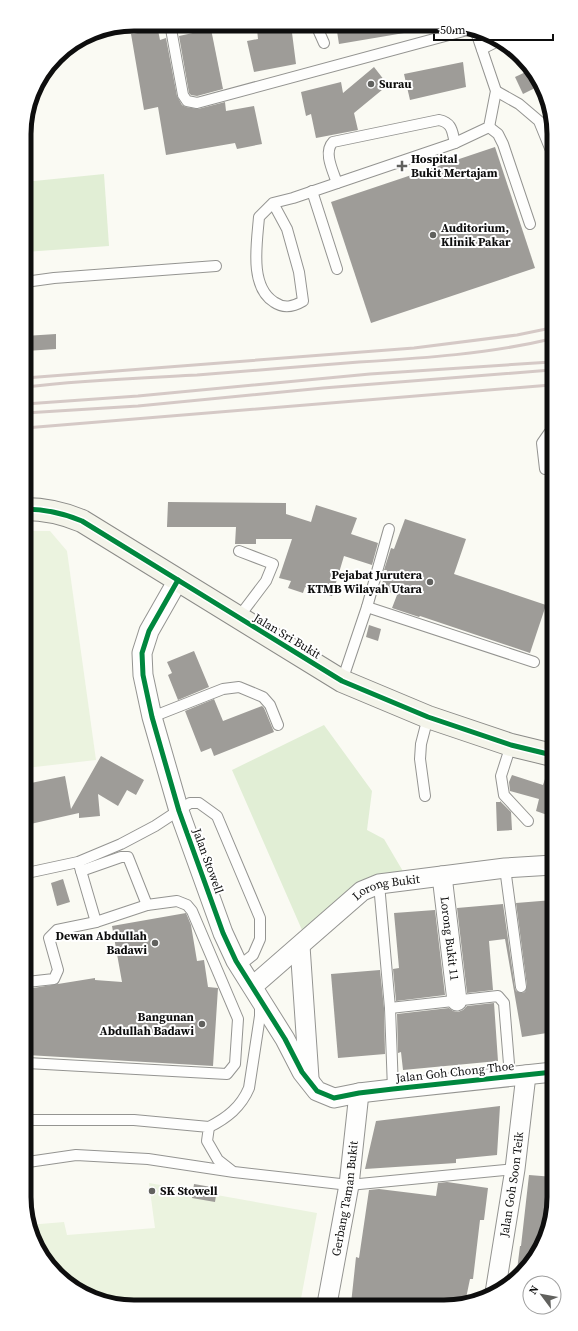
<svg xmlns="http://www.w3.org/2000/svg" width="578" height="1331" viewBox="0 0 578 1331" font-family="'Source Serif 4',serif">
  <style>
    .green { fill: #e1eed5 }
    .pitch { fill: #ebf3df }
    .building { fill: #9e9c98 }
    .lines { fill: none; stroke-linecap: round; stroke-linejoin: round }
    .lane-casing { stroke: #949491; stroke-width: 12 }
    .street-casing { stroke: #949491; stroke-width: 21 }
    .secondary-casing { stroke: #8b8b88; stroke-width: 24 }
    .lane { stroke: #fefefd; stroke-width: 10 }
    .street { stroke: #fefefd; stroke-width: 19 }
    .secondary { stroke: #f4f4ea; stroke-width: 22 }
    .rail { stroke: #d5c9c6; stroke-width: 3 }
    .cycleway-casing { stroke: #fff; stroke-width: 8 }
    .cycleway { stroke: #00873e; stroke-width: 5 }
    .poi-dot { fill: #61615e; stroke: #fff; stroke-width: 1.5 }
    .labels { text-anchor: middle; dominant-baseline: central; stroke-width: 4; stroke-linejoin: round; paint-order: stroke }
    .poi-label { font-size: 12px; font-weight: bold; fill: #0e0e0e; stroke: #fff; text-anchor: start }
    .street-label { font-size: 12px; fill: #0e0e0e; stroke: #fff }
    .rim { fill: none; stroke: #0e0e0e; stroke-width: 5 }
  </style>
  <rect width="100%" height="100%" fill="#fafaf3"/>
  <g class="green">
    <path d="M 104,174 L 109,246 L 25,252 L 24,182 Z"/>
    <path d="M 324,725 L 372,791 L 367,830 L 384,839 L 404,873 L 358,883 L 302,930 L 232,770 Z"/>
  </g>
  <g class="pitch">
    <path d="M 26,531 L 50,531 L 67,551 L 96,760 L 26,768 Z"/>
    <path d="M 149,1183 L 317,1213 L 300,1304 L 113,1305 L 56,1275 L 28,1225 L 64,1222 L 67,1235 L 155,1228 Z"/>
  </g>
  <g class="building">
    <path d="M 277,25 L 291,25 L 296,64 L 254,72 L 247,41 L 258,39 L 257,29 Z"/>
    <path d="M 336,25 L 410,26 L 410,32 L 339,44 Z"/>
    <path d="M 211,29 L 223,89 L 197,96 L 191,95 L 189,93 L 179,36 Z"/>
    <path d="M 158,30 L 160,40 L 166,38 L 177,96 L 182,105 L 186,107 L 198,109 L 225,102 L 226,111 L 254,106 L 262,144 L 237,149 L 235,143 L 166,155 L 158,107 L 144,110 L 131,34 Z"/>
    <path d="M 463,62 L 466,87 L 410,100 L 404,74 Z"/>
    <path d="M 374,67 L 388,85 L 354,113 L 358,130 L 316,138 L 311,114 L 306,116 L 301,92 L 341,82 L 343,93 Z"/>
    <path d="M 530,70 L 539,86 L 523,94 L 515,77 Z"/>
    <path d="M 495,147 L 535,268 L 371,323 L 331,202 Z"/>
    <path d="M 56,334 L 56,349 L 26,351 L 25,336 Z"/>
    <path d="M 168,502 L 286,503 L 286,514 L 311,522 L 316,505 L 357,518 L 351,534 L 378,543 L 372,565 L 344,556 L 332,596 L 305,587 L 303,593 L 288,588 L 291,581 L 279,578 L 292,539 L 256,539 L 256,544 L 235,544 L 236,527 L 167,527 Z"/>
    <path d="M 405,519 L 466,539 L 454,574 L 546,605 L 530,653 L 420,616 L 419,617 L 392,608 L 397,595 L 380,589 L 387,570 L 384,570 L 391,548 L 394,549 Z"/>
    <path d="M 369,625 L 381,629 L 378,641 L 366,637 Z"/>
    <path d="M 194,651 L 209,687 L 178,700 L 168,675 L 172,673 L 167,662 Z"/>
    <path d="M 214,699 L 223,721 L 262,706 L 264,708 L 274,732 L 214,756 L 211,748 L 201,752 L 185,711 Z"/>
    <path d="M 101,756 L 144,780 L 136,795 L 127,790 L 118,806 L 98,794 L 100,816 L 79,818 L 79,813 L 26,825 L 26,784 L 65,776 L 71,809 Z"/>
    <path d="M 549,767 L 552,767 L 553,817 L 536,811 L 539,799 L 510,791 L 509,782 L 512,775 L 543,785 Z"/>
    <path d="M 500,801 L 511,812 L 512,830 L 497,831 L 496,802 L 500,802 Z"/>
    <path d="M 63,879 L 70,902 L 57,906 L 51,883 Z"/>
    <path d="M 553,900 L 553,1032 L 522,1037 L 505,939 L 489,941 L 493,990 L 467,993 L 457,908 L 503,904 L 515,988 L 516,991 L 521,993 L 525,992 L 527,986 L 516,903 Z"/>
    <path d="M 435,910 L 445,995 L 396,1001 L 393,969 L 399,968 L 394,913 Z"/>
    <path d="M 186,913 L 191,925 L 197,961 L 204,960 L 208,987 L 218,988 L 213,1066 L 27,1055 L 27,989 L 95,978 L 95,980 L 122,982 L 112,926 Z"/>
    <path d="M 380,970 L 384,1008 L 385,1054 L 338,1058 L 331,974 Z"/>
    <path d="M 494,1003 L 498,1061 L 403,1070 L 401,1052 L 398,1053 L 397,1014 L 449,1008 L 453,1011 L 458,1012 L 463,1010 L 467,1006 Z"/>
    <path d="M 500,1106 L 497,1155 L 456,1159 L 456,1163 L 365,1169 L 376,1121 Z"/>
    <path d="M 529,1175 L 554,1177 L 554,1204 L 531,1264 L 516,1278 L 520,1246 L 521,1246 Z"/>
    <path d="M 447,1182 L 488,1188 L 484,1220 L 480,1220 L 473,1279 L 470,1279 L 465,1303 L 351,1304 L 356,1257 L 359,1258 L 369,1190 L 379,1189 L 436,1196 L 438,1183 Z"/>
    <path d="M 194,1184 L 217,1188 L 215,1202 L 192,1198 Z"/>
  </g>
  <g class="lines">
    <defs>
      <g id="lane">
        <path d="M 316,25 L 324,43"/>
        <path d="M 171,29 L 183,95 L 187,101 L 197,103 L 471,29"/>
        <path d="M 482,49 L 496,42"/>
        <path d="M 496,91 L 519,104 L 539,121 L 550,148"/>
        <path d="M 489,127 L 498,134 L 503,144 L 530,224"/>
        <path d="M 337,183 C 333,171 323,152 333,142 L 439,120 C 453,123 452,132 455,143"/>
        <path d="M 312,191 L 337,269"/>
        <path d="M 273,203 L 287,229 L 299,272 L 303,301 C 293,307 284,309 274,302 C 249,286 257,243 259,217 L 273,203 L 293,198 L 455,143 L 489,127 L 496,91 L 476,32"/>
        <path d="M 25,282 L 54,278 L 216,266"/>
        <path d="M 545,469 L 542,443 L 549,433 L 551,433"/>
        <path d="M 367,607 L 534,662"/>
        <path d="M 238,618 L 266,581 L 273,564 L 239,551"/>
        <path d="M 342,681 L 367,607 L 389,529"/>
        <path d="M 152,717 L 223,689 L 239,687 L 263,697 L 270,705 L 278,725"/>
        <path d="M 511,745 L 501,776 L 504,795 L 528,821"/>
        <path d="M 425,796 L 420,759 L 421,744 L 428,717"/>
        <path d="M 79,864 L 96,922"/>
        <path d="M 505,868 L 521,987"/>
        <path d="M 81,871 L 121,857 L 128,857 L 147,905"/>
        <path d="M 27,873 L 78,862 L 121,844 L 155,826 L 190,803 L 199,803 L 217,816 L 260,918 L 260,939 L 253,955 L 239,966"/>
        <path d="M 379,884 L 390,1008 L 393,1089"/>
        <path d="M 27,982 L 54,979 L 58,970 L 49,938 L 57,930 L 96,922 L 147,905 L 177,901 L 187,905 L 192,911 L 238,1019 L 235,1064 L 227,1074 L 27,1063"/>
        <path d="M 390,1008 L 498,996 L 504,1003 L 510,1076"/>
        <path d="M 27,1120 L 134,1120 L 209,1127 L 207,1141 L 218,1160 L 232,1171"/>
        <path d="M 209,1127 C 227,1118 241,1107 249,1088 L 260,1016 L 260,1004"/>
        <path d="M 28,1162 L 76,1155 L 148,1159 L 234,1172 L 349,1185 L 515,1169"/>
      </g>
      <g id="street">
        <path d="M 178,580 L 149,631 L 142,653 L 143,675 L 152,717 L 179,811 L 223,933 L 236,961 L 285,1039 L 302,1072 L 317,1091 L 334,1098 L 359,1093 L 393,1089 L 553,1072"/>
        <path id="s1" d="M 442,876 L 457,1001"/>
        <path d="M 300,946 L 309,1078"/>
        <path id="s2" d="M 253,986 L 362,891 L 379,884 L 505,868 L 553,865"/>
        <path id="s3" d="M 495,1293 L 515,1169 L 526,1075"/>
        <path id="s4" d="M 327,1304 L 349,1185 L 359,1093"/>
      </g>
      <path id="secondary" d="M 25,509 C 46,509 63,513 82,521 L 342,681 L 428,717 L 511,745 L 552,755"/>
    </defs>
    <use href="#lane" class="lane-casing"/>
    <use href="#street" class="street-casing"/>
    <use href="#secondary" class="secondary-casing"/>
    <use href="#lane" class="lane"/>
    <use href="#street" class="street"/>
    <use href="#secondary" class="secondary"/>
    <g class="rail">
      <path d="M 25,378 L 414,348 L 517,335 L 551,328"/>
      <path d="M 25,387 C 82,380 139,378 197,375 C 251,371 305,366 359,362 C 424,358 488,354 551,339"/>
      <path d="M 25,404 L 138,396 L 370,374 L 551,362"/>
      <path d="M 25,413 L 138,406 L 323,388 L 551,370"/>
      <path d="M 25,428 L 551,385"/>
    </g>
    <defs>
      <g id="cycleway">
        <path d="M 25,509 C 46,509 63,513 82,521 L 342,681 L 428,717 L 511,745 L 552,755"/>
        <path d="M 178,580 L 149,631 L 142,653 L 143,675 L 152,717 L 179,811 L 223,933 L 236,961 L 285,1039 L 302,1072 L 317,1091 L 334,1098 L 359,1093 L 393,1089 L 553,1072"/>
      </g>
    </defs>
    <use href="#cycleway" class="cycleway-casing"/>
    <use href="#cycleway" class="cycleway"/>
  </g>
  <g class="poi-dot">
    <circle cx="371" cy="84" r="4"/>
    <path d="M400 160h4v4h4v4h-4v4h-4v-4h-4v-4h4z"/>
    <circle cx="433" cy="235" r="4"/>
    <circle cx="430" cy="582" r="4"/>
    <circle cx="155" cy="943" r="4"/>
    <circle cx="202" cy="1024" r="4"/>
    <circle cx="152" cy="1191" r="4"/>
  </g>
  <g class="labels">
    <g class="poi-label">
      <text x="379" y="84">Surau</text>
      <text x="411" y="159">Hospital<tspan x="411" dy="14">Bukit Mertajam</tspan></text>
      <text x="441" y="228">Auditorium,<tspan x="441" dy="14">Klinik Pakar</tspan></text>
      <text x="422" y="575" text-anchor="end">Pejabat Jurutera<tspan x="422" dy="14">KTMB Wilayah Utara</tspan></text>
      <text x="147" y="936" text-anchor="end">Dewan Abdullah<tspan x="147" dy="14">Badawi</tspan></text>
      <text x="194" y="1017" text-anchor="end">Bangunan<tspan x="194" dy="14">Abdullah Badawi</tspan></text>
      <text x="160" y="1191">SK Stowell</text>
    </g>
    <g class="street-label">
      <text transform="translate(287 636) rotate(31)">Jalan Sri Bukit</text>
      <text transform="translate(208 861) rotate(70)">Jalan Stowell</text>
      <text stroke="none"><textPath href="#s2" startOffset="169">Lorong Bukit</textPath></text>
      <text stroke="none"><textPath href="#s1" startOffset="63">Lorong Bukit 11</textPath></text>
      <text transform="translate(455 1072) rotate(-6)">Jalan Goh Chong Thoe</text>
      <text stroke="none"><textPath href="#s3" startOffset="110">Jalan Goh Soon Teik</textPath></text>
      <text stroke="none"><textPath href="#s4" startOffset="107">Gerbang Taman Bukit</textPath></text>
    </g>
  </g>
  <path d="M0 0H578V1331H0ZM134 31H444A103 103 0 0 1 547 134V1197A103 103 0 0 1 444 1300H134A103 103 0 0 1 31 1197V134A103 103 0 0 1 134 31Z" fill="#fff" fill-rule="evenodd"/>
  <path class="rim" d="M134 31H444A103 103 0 0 1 547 134V1197A103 103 0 0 1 444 1300H134A103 103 0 0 1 31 1197V134A103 103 0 0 1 134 31Z"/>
  <g transform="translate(542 1295) rotate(302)"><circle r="19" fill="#ffffff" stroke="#9f9f9f"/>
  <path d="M0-3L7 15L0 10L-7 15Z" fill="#61615e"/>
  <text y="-6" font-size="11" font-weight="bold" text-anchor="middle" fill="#0e0e0e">N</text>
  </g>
  <path d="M434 34v6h119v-6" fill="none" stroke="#0e0e0e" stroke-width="2"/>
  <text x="440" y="34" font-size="12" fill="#0e0e0e" stroke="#ffffff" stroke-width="3" paint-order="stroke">50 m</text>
</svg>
